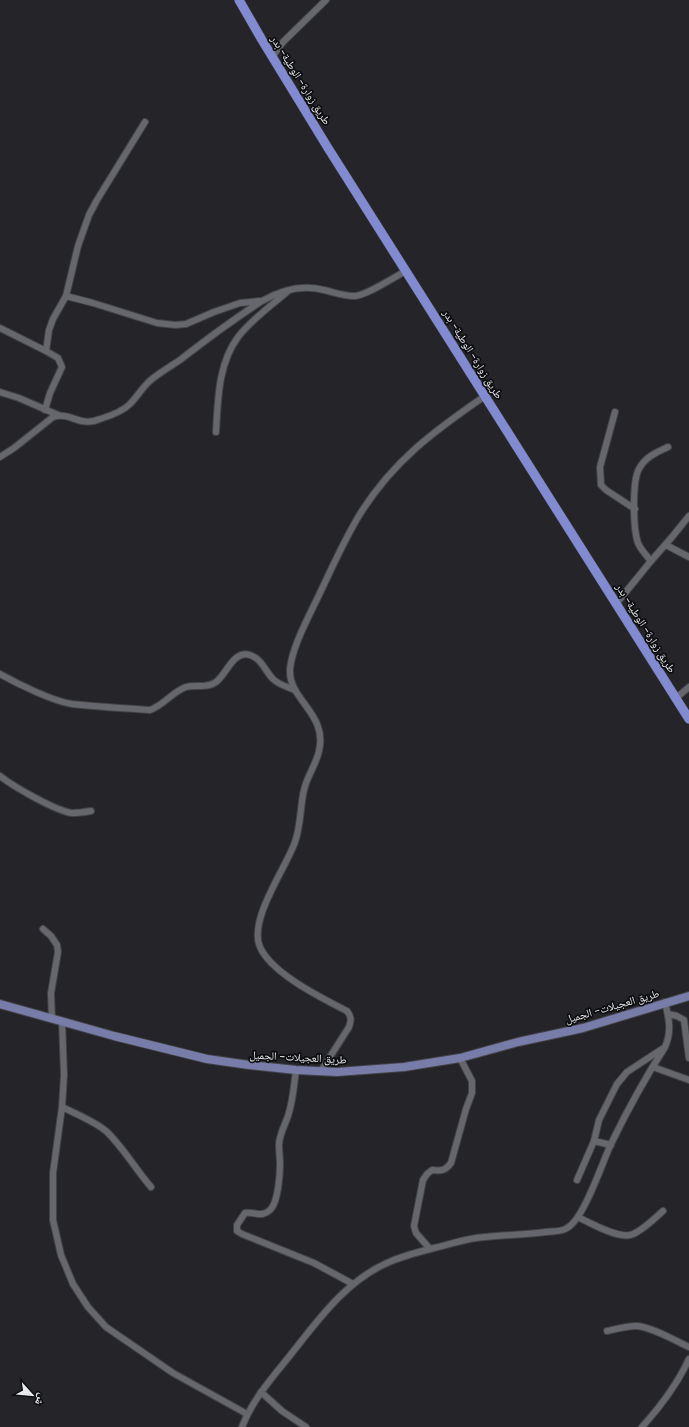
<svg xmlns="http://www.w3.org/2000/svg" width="689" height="1427" viewBox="0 0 689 1427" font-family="Merriweather,'Noto Naskh Arabic',serif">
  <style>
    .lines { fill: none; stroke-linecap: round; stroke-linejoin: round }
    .minor-casing { stroke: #424346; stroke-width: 8 }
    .major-casing { stroke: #424346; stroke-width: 10 }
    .highway-casing { stroke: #424346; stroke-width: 10 }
    .minor { stroke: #66676d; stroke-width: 6 }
    .major { stroke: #777ca9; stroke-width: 8 }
    .highway { stroke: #828ad1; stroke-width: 9 }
    .labels { text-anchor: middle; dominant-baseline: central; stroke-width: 3.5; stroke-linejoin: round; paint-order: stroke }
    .street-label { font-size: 11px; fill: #e8e9ec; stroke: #0d0e10 }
  </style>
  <rect width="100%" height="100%" fill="#242429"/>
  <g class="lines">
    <defs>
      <g id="minor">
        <path d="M 272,57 L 283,42 L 326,0"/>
        <path d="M 66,296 L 93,303 L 157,323 L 175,325 L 186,324 L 214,312 L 240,303 L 260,301"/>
        <path d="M 0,328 L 46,351"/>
        <path d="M 0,392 L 19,398 L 58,415"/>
        <path d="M 45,410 L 50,393 L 62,367 L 58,358 L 46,351 L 49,330 L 53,319 L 66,296 L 78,246 L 89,215 L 97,200 L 145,122"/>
        <path d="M 615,412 L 600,467 L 601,485 L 606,490 L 635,509"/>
        <path d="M 216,432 C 218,400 218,364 238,337 C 252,319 271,306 288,291"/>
        <path d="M 0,457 L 14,448 L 53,417 C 71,411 79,428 100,419 C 110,416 122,412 130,404 C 138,396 143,386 152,379 C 161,372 171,366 180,360 C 207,339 234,319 262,301 C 281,290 302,284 324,290 C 333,292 344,296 354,296 C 366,296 394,277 406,271"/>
        <path d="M 666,545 L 689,557"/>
        <path d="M 651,561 C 646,555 641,550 638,543 C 633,529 632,481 639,469 C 645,457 657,452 668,447"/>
        <path d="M 616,604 L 651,561 L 672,537 L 689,516"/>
        <path d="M 0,674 C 18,684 52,701 72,704 C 98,707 124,708 150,710 C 164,705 172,692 186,687 C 196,684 207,689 216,682 C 227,674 233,650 250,655 C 262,659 265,671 273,679 C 279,685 288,687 295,690"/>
        <path d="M 676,698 L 689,687"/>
        <path d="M 0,776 C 14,787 56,811 72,813 C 78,813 85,812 91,811"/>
        <path d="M 43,929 L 51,936 L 57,945 L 58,952 L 51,993 L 52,1019"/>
        <path d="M 668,1014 L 677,1016 L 684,1020 L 689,1058"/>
        <path d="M 62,1021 L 64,1075 L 62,1107 L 53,1173 L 53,1220 L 61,1255 L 73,1284 L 88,1307 L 106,1327 L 173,1373 L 247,1414"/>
        <path d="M 653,1067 L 689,1080"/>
        <path d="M 296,1070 C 294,1085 293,1101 288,1116 C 285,1125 279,1135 279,1145 C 279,1151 280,1158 280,1164 C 280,1175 278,1201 271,1209 C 261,1219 255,1211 245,1213 L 237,1225 L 237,1231 L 242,1234 L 314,1263 L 353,1284"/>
        <path d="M 321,1071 L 349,1027 C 351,1021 352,1017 347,1011 C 322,998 272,974 260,947 C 248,920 286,868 295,842 C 301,825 300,807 304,790 C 307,776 316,765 319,751 C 328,713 288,700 290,669 C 292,647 309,616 319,595 C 332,568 344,540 360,514 C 393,461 434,431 485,396"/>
        <path d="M 62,1107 C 76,1114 94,1121 106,1131 C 123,1147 136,1170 151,1187"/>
        <path d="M 594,1141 L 611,1145"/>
        <path d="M 577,1180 L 594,1141 L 599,1120 L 617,1084 L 627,1072 L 662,1049"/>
        <path d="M 578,1217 C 590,1223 617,1238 630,1235 C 640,1233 655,1218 663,1211"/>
        <path d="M 430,1249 L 416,1233 L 414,1226 L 423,1180 L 427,1174 L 432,1170 C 441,1171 445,1171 451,1163 L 466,1109 L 472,1093 L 472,1081 L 460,1058"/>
        <path d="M 607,1331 C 616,1329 627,1326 636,1326 C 650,1326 676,1341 689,1347"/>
        <path d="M 261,1392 L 282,1411 L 306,1427"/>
        <path d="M 242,1427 C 252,1401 270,1380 288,1358 C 316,1323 344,1282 387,1263 C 402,1256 418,1252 434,1248 C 447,1245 462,1240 476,1238 C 499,1235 523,1235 546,1232 C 553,1231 562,1232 567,1228 C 584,1219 602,1163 611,1144 C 627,1111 645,1078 665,1047 C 672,1031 669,1019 665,1002"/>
        <path d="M 642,1427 C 661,1406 677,1385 689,1359"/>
      </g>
      <path id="major" d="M 0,1004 L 114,1036 L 207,1059 L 249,1065 L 296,1070 L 337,1072 L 404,1067 L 460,1058 L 518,1042 L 583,1028 L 689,996"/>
      <path id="highway" d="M 239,0 L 262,40 L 328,148 L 689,719"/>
    </defs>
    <use href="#minor" class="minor-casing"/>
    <use href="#major" class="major-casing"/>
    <use href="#highway" class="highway-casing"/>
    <use href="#minor" class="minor"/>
    <use href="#major" class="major"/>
    <use href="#highway" class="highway"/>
  </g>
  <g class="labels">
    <g class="street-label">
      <text transform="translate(301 80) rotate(58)">طريق زوارة- الوطية- بدر</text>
      <text transform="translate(473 354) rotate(58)">طريق زوارة- الوطية- بدر</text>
      <text transform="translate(646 628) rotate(58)">طريق زوارة- الوطية- بدر</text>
      <text transform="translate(612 1006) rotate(-16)">طريق العجيلات- الجميل</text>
      <text transform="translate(298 1057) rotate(3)">طريق العجيلات- الجميل</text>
    </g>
  </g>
  <g transform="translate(32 1395) rotate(117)" stroke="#0d0e10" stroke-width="3" paint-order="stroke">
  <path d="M0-3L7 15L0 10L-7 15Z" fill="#e8e9ec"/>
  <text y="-6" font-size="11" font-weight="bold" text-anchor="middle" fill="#e8e9ec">ش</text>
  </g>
</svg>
